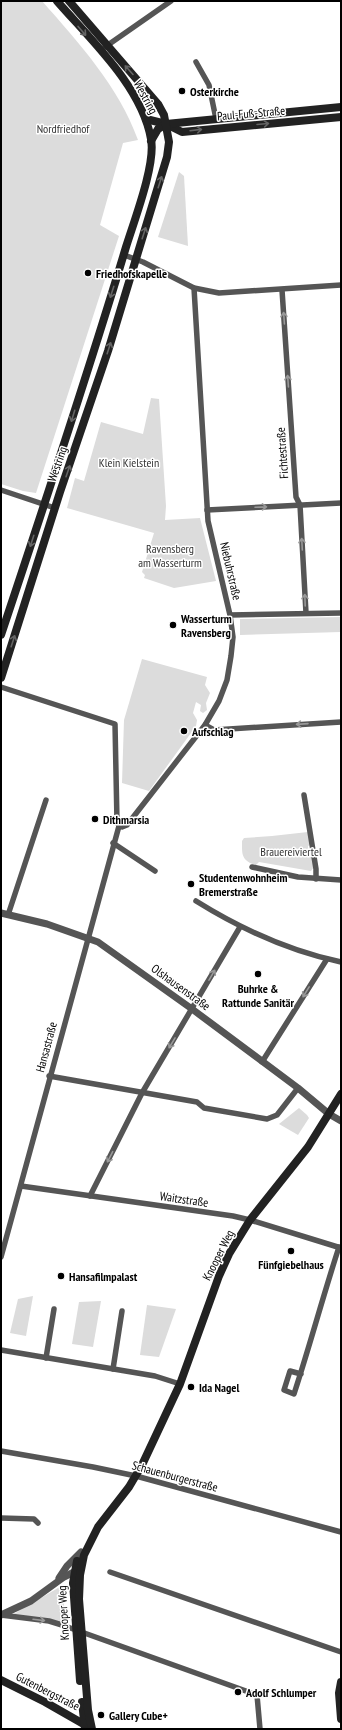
<svg xmlns="http://www.w3.org/2000/svg" width="342" height="1730" viewBox="0 0 342 1730" font-family="'PT Sans Narrow',sans-serif">
  <style>
    .green { fill: #dcdcdc }
    .lines { fill: none; stroke-linecap: round; stroke-linejoin: round }
    .minor { stroke: #555; stroke-width: 5.5 }
    .tertiary { stroke: #555; stroke-width: 7 }
    .secondary { stroke: #222; stroke-width: 8 }
    .oneway { stroke: #646464 }
    .oneway2 { stroke: #999 }
    .poi-dot { fill: #000; stroke: #fff; stroke-width: 1.5 }
    .labels { text-anchor: middle; dominant-baseline: central; stroke-width: 3; stroke-linejoin: round; paint-order: stroke }
    .poi-label { font-size: 12px; font-weight: bold; fill: #000; stroke: #fff; text-anchor: start }
    .street-label { font-size: 12px; fill: #000; stroke: #fff }
    .park-label { font-size: 12px; fill: #333; stroke: #fff }
  </style>
  <rect width="100%" height="100%" fill="#fff"/>
  <g class="green">
    <path d="M 1,1 L 42,1 C 79,43 119,87 138,140 L 123,143 L 100,225 L 119,236 L 36,493 L 23,491 L 1,484 Z"/>
    <path d="M 179,172 L 184,176 L 188,246 L 158,237 Z"/>
    <path d="M 151,398 L 159,399 L 166,506 L 165,520 L 200,518 L 216,581 L 174,588 L 144,578 L 145,575 L 142,572 L 154,533 L 67,508 L 75,478 L 84,481 L 101,422 L 143,434 Z"/>
    <path d="M 341,617 L 341,632 L 240,635 L 240,619 Z"/>
    <path d="M 142,659 L 207,677 L 205,685 L 210,693 L 206,703 L 207,710 L 203,713 L 200,711 L 201,705 L 196,702 L 193,713 L 197,720 L 196,726 L 149,791 L 122,783 L 124,720 Z"/>
    <path d="M 308,832 L 310,845 L 308,846 L 309,857 L 312,857 L 314,867 L 311,871 L 259,862 L 256,865 C 241,861 242,854 242,841 L 244,838 L 272,836 Z"/>
    <path d="M 299,1108 L 307,1115 L 309,1118 L 298,1135 L 279,1124 Z"/>
    <path d="M 33,1296 L 26,1336 L 10,1333 L 18,1299 Z"/>
    <path d="M 101,1301 L 93,1347 L 72,1344 L 79,1302 Z"/>
    <path d="M 147,1305 L 176,1309 L 159,1357 L 140,1355 Z"/>
    <path d="M 63,1585 L 65,1623 L 41,1618 L 12,1615 Z"/>
  </g>
  <g class="lines">
    <g class="minor">
      <path d="M 105,47 L 171,1"/>
      <path d="M 196,62 L 209,85 L 216,119"/>
      <path d="M 124,255 L 143,262 L 194,288 L 219,293 L 341,285"/>
      <path d="M 282,290 L 296,497 L 300,505 L 306,613"/>
      <path d="M 1,490 L 55,508"/>
      <path d="M 207,510 L 341,503"/>
      <path d="M 230,615 L 341,613"/>
      <path d="M 1,687 L 115,724 L 117,822 L 119,826"/>
      <path d="M 205,725 L 214,730 L 341,722"/>
      <path d="M 304,795 L 316,869 L 316,879"/>
      <path d="M 119,826 L 122,827 L 127,825 L 205,725 L 219,701 L 227,680 L 231,656 L 233,637 L 230,615 L 208,521 L 194,288"/>
      <path d="M 113,843 L 155,871"/>
      <path d="M 252,867 L 298,877 L 341,880"/>
      <path d="M 196,901 C 241,929 289,951 341,962"/>
      <path d="M 8,915 L 46,800"/>
      <path d="M 262,1062 L 327,959"/>
      <path d="M 49,1076 L 197,1102 L 204,1108 L 267,1119 L 277,1115 L 298,1088"/>
      <path d="M 21,1186 L 233,1216 L 250,1220 L 341,1248"/>
      <path d="M 90,1196 L 142,1093 L 240,927"/>
      <path d="M 1,1257 L 119,826"/>
      <path d="M 1,1350 L 155,1376 L 180,1384"/>
      <path d="M 46,1358 L 54,1309"/>
      <path d="M 113,1369 L 122,1311"/>
      <path d="M 301,1374 L 290,1371 L 284,1390 L 294,1394 C 310,1345 323,1296 339,1247"/>
      <path d="M 1,1451 L 93,1467 L 136,1476 L 341,1532"/>
      <path d="M 1,1518 L 34,1519 L 38,1523"/>
      <path d="M 110,1572 L 341,1652"/>
      <path d="M 1,1615 L 49,1621 L 62,1625 L 257,1695 L 260,1729"/>
    </g>
    <g class="tertiary">
      <path d="M 1,913 L 47,924 L 98,942 L 192,1009 L 298,1088 L 329,1114 L 341,1121"/>
      <path d="M 59,1578 L 67,1566 L 81,1552"/>
      <path d="M 1,1615 L 31,1601 L 64,1577 L 78,1570"/>
    </g>
    <g class="secondary">
      <path d="M 146,119 L 166,124 L 182,132 L 341,117"/>
      <path d="M 151,141 L 158,129 L 166,124 L 341,107"/>
      <path d="M 1,635 C 44,506 87,377 126,247 C 134,221 156,164 151,139 C 142,87 91,40 57,1"/>
      <path d="M 1,678 L 60,492 L 108,351 L 167,157 L 169,142 L 164,115 L 158,104 L 69,1"/>
      <path d="M 77,1561 L 73,1583 L 80,1681"/>
      <path d="M 1,1680 L 45,1702 L 87,1726"/>
      <path d="M 341,1682 L 339,1693 L 341,1719"/>
      <path d="M 82,1702 L 85,1729"/>
      <path d="M 92,1729 L 88,1710 L 79,1599 L 80,1575 L 84,1555 L 98,1527 L 129,1487 L 142,1465 L 180,1384 L 219,1276 L 229,1254 L 250,1220 L 308,1147 L 341,1094"/>
    </g>
  </g>
  <defs><path id="oneway-shaft" d="M-6 0H5M1.5-3L5.5 0L1.5 3" fill="none" stroke-width="1.6" stroke-linecap="round" stroke-linejoin="round"/></defs>
  <g class="oneway">
    <use href="#oneway-shaft" transform="translate(82 31) rotate(49)"/>
    <use href="#oneway-shaft" transform="translate(129 70) rotate(-132)"/>
    <use href="#oneway-shaft" transform="translate(263 124) rotate(-5)"/>
    <use href="#oneway-shaft" transform="translate(196 130) rotate(-7)"/>
    <use href="#oneway-shaft" transform="translate(160 182) rotate(-72)"/>
    <use href="#oneway-shaft" transform="translate(144 233) rotate(-72)"/>
    <use href="#oneway-shaft" transform="translate(112 292) rotate(108)"/>
    <use href="#oneway-shaft" transform="translate(109 348) rotate(-72)"/>
    <use href="#oneway-shaft" transform="translate(73 416) rotate(107)"/>
    <use href="#oneway-shaft" transform="translate(68 471) rotate(-71)"/>
    <use href="#oneway-shaft" transform="translate(32 541) rotate(108)"/>
    <use href="#oneway-shaft" transform="translate(13 641) rotate(-72)"/>
  </g>
  <g class="oneway2">
    <use href="#oneway-shaft" transform="translate(284 318) rotate(-94)"/>
    <use href="#oneway-shaft" transform="translate(288 381) rotate(-94)"/>
    <use href="#oneway-shaft" transform="translate(261 507) rotate(-2)"/>
    <use href="#oneway-shaft" transform="translate(302 544) rotate(-93)"/>
    <use href="#oneway-shaft" transform="translate(305 600) rotate(-92)"/>
    <use href="#oneway-shaft" transform="translate(302 724) rotate(176)"/>
    <use href="#oneway-shaft" transform="translate(212 975) rotate(-60)"/>
    <use href="#oneway-shaft" transform="translate(306 992) rotate(122)"/>
    <use href="#oneway-shaft" transform="translate(172 1043) rotate(121)"/>
    <use href="#oneway-shaft" transform="translate(110 1157) rotate(117)"/>
    <use href="#oneway-shaft" transform="translate(39 1620) rotate(7)"/>
  </g>
  <g class="poi-dot">
    <circle cx="182" cy="91" r="4"/>
    <circle cx="88" cy="273" r="4"/>
    <circle cx="173" cy="625" r="4"/>
    <circle cx="184" cy="731" r="4"/>
    <circle cx="95" cy="819" r="4"/>
    <circle cx="191" cy="884" r="4"/>
    <circle cx="258" cy="974" r="4"/>
    <circle cx="291" cy="1251" r="4"/>
    <circle cx="61" cy="1276" r="4"/>
    <circle cx="191" cy="1387" r="4"/>
    <circle cx="238" cy="1692" r="4"/>
    <circle cx="101" cy="1715" r="4"/>
  </g>
  <g class="labels">
    <g class="poi-label">
      <text x="190" y="91">Osterkirche</text>
      <text x="96" y="273">Friedhofskapelle</text>
      <text x="181" y="618">Wasserturm<tspan x="181" dy="14">Ravensberg</tspan></text>
      <text x="192" y="731">Aufschlag</text>
      <text x="103" y="819">Dithmarsia</text>
      <text x="199" y="877">Studentenwohnheim<tspan x="199" dy="14">Bremerstraße</tspan></text>
      <text x="258" y="988" text-anchor="middle">Buhrke &amp;<tspan x="258" dy="14">Rattunde Sanitär</tspan></text>
      <text x="291" y="1264" text-anchor="middle">Fünfgiebelhaus</text>
      <text x="69" y="1276">Hansafilmpalast</text>
      <text x="199" y="1387">Ida Nagel</text>
      <text x="246" y="1692">Adolf Schlumper</text>
      <text x="109" y="1715">Gallery Cube+</text>
    </g>
    <g class="street-label">
      <text transform="translate(146 97) rotate(61)">Westring</text>
      <text transform="translate(251 113) rotate(-5)">Paul-Fuß-Straße</text>
      <text transform="translate(282 453) rotate(-94)">Fichtestraße</text>
      <text transform="translate(57 464) rotate(-71)">Westring</text>
      <text transform="translate(231 571) rotate(77)">Niebuhrstraße</text>
      <text transform="translate(181 987) rotate(36)">Olshausenstraße</text>
      <text transform="translate(46 1047) rotate(-75)">Hansastraße</text>
      <text transform="translate(184 1199) rotate(8)">Waitzstraße</text>
      <text transform="translate(218 1255) rotate(-63)">Knooper Weg</text>
      <text transform="translate(175 1476) rotate(15)">Schauenburgerstraße</text>
      <text transform="translate(63 1613) rotate(-93)">Knooper Weg</text>
      <text transform="translate(48 1691) rotate(27)">Gutenbergstraße</text>
    </g>
    <g class="park-label">
      <text x="63" y="128">Nordfriedhof</text>
      <text x="129" y="462">Klein Kielstein</text>
      <text x="170" y="548">Ravensberg<tspan x="170" dy="14">am Wasserturm</tspan></text>
      <text x="291" y="851">Brauereiviertel</text>
    </g>
  </g>
  <rect width="342" height="1730" fill="none" stroke="#000000" stroke-width="4"/>
</svg>
